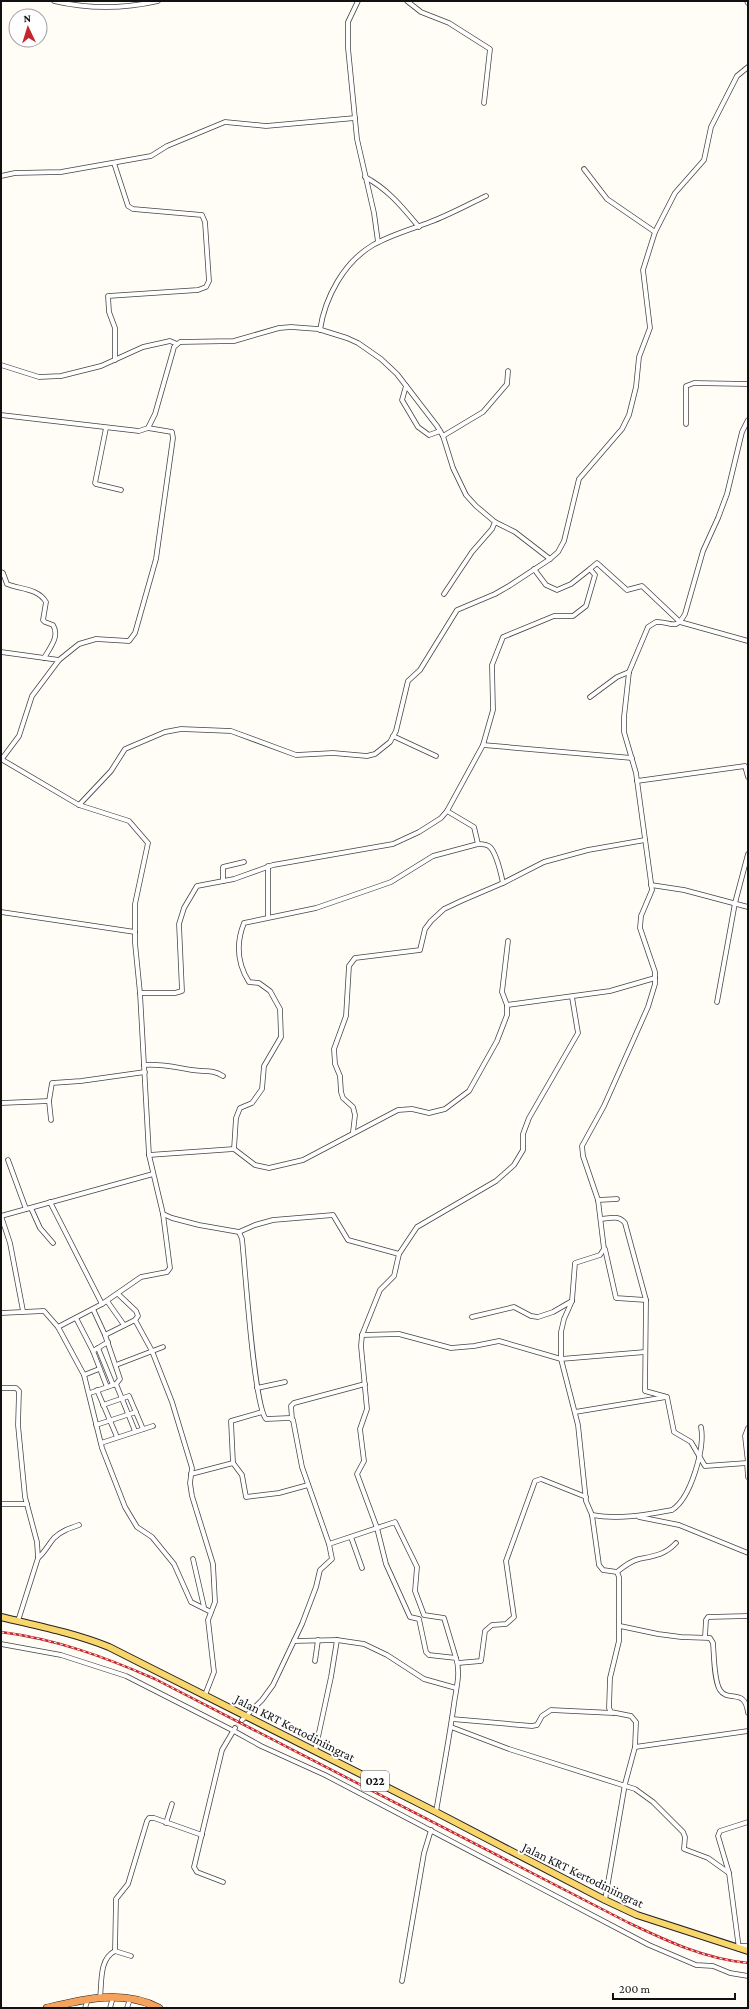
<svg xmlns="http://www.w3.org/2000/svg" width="749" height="2009" viewBox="0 0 749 2009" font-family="'Crimson Pro',serif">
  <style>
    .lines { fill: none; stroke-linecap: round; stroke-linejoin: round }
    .street-tunnel { stroke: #dbdad3; stroke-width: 4; stroke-dasharray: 4 2; stroke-linecap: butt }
    .street-casing { stroke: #444; stroke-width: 5.5 }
    .primary-casing { stroke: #222; stroke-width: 8 }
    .highway-casing { stroke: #222; stroke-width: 8 }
    .street { stroke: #fff; stroke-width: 4 }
    .primary { stroke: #f9d66b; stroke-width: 6 }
    .highway { stroke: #f5a25d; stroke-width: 7 }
    .rail-casing { stroke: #c4262e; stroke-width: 2.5 }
    .rail { stroke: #fff; stroke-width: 1; stroke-dasharray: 3; stroke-linecap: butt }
    .labels { text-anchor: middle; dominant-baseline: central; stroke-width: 4; stroke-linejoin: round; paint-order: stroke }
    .shield { fill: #fff; stroke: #585858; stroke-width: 1 }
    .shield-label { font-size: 12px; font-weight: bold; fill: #111 }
    .street-label { font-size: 13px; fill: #111; stroke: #fff }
  </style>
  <rect width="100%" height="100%" fill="#fffdf5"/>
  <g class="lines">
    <path class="street-tunnel" d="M 235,1728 L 242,1720"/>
    <defs>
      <g id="street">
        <path d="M 54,1 C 88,9 123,9 158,1"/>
        <path d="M 358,1 L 348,22 L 348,48 L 357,139 L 374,213 L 378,242"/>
        <path d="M 407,1 L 421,12 L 449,23 L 490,49 L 484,103"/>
        <path d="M 747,1 L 748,3"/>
        <path d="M 114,163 L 128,206 L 133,209 L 202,215 L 205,222 L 209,281 L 206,287 L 198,290 L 108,296 L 109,312 L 115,328 L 115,360"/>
        <path d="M 584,169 L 607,199 L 655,232"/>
        <path d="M 1,176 L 15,173 L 61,172 L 151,156 L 167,146 L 225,122 L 266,126 L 355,118"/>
        <path d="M 365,177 C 388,189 403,208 419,227"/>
        <path d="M 320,330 C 325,297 344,262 373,245 C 390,235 412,229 430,222 C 449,215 467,205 486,196"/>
        <path d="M 1,365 L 39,377 L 61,376 L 101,366 L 143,347 L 170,341 L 177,344"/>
        <path d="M 406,386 L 402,400 L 418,427 L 429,435 L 440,431"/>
        <path d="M 1,415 L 139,431 L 148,428 L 155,414 L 173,351 L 174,347 L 180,342 L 234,341 L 279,328 L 291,327 L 318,329 L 347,338 L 358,343 L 381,359 L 397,374 L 437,426 L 443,436 L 453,468 L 466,495 L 476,506 L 495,522 L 492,529 L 472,552 L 444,594"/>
        <path d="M 686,424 L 686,386 L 694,383 L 748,384"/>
        <path d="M 106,428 L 95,483 L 96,484 L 121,490"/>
        <path d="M 443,436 L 483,412 L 507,384 L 508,371"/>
        <path d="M 495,522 L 515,532 L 550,559"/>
        <path d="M 590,569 L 597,563 L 627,590 L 642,586 L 680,622 L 748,641"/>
        <path d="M 1,572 L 3,573 L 7,584 C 18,589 38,588 46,602 L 43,620 L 45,622 L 53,625 C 60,636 50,648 44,658"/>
        <path d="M 1,652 L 59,660 L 32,696 L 19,736 L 1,760"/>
        <path d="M 59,660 L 79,644 L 96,639 L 129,641 L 135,633 L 156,559 L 173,438 L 172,432 L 148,428"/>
        <path d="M 590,697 L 617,677 L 629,672"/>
        <path d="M 393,736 L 436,756"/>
        <path d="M 483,745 L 632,758"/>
        <path d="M 1,759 L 79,805 L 129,821 L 148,843 L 135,904 L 135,943 L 140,993 L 149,1155 L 163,1214 L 170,1268 L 167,1272 L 141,1277 L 102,1304 L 58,1327"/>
        <path d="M 637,781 L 745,766 L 748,777"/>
        <path d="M 79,805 L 111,771 L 125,749 L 165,732 L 181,729 L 231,731 L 296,755 L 333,753 L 367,756 L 375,754 L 390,742 L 396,731 L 408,681 L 420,670 L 457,610 L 495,594 L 509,586 L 550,559 L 558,552 L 564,541 L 579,479 L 622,429 L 629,415 L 636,387 L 639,357 L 650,328 L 643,270 L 655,232 L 675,193 L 704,160 L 711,127 L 737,76 L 748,67"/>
        <path d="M 447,811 L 474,827 L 478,844"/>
        <path d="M 223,881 L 223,867 L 244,862"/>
        <path d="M 651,885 L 684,890 L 748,907"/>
        <path d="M 1,912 L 135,932"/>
        <path d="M 268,917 L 268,866"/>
        <path d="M 140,993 L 175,993 L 182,991 L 179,924 L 184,908 L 197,886 L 234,879 L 273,865 L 393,844 L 419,832 L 441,818 L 447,811 L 483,745 L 493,710 L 492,665 L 503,637 L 554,616 L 573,616 L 586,606 L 595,575 L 590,569 L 571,584 L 557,590 L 546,585 L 534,569"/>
        <path d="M 717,1002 L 735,903 L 748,854"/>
        <path d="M 507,1005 L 502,992 L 508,941"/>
        <path d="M 144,1065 C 165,1064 173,1067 192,1070 C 204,1072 212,1069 223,1076"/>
        <path d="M 1,1103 L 49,1101"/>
        <path d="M 51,1120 L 49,1101 L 52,1083 L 81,1081 L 145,1072"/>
        <path d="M 353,1132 L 355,1115 L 353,1107 L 343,1098 L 341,1092 L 340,1076 L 335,1064 L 334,1049 L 346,1016 L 349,966 L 355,958 L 420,950 L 425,929 L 431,921 L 444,909 L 461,901 L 503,883 L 544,862 L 588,850 L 645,840"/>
        <path d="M 234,1149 L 236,1118 L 240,1108 L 252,1103 L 262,1089 L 264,1066 L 281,1037 L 280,1009 L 270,991 L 259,983 L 249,982 C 237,963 236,943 244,923 L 316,908 L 371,889 L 391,882 L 433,856 L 478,844 C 482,844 487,844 490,847 C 497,854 501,874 503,883"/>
        <path d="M 149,1155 L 234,1149 L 255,1165 L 269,1168 L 303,1160 L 398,1110 L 412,1109 L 429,1113 L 445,1109 L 469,1091 L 497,1041 L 507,1015 L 507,1005 L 610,991 L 655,978"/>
        <path d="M 8,1160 L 26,1209"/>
        <path d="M 598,1200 L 617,1199"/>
        <path d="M 50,1202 L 102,1304"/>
        <path d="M 31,1208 L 40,1228 L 53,1243"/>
        <path d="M 163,1214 L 172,1218 L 199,1225 L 239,1232 L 255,1225 L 273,1220 L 333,1215 L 348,1240 L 399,1254"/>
        <path d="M 601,1219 C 610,1218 619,1215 625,1223 L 646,1300 L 645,1391 L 667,1397 L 674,1432 L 691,1442 L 705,1466 L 747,1463 L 748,1477"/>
        <path d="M 239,1232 L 242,1239 C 245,1266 254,1406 266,1419 L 290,1418 L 293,1420 L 302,1467 L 329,1544 L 332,1559 L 320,1570 L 316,1587 L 302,1624 L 273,1685 L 262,1700 L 242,1720"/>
        <path d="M 605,1249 L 616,1298 L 646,1300"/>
        <path d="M 107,1301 L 124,1325"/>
        <path d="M 23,1311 L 10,1243 L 1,1216 L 153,1174"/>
        <path d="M 1,1313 L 44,1311 L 58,1327 L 84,1375 L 102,1448 L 125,1507 L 137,1527 L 152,1537 L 174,1564 L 191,1602 L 211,1612"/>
        <path d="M 472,1317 L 514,1307 L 531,1316 L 538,1317 L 553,1312 L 572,1301"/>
        <path d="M 76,1318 L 93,1351 L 107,1387"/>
        <path d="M 135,1320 L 152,1351 L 172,1402 L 192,1468 L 190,1483 L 192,1496 L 213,1564 L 215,1602 L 208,1620 L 214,1672 L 205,1695"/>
        <path d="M 105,1335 L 135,1320 L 138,1316 L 136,1311 L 118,1294"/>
        <path d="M 362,1335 L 399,1334 L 451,1348 L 474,1346 L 499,1341 L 561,1359 L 645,1352"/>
        <path d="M 98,1348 L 113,1385"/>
        <path d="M 93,1351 L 108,1342"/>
        <path d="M 116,1365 L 163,1347"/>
        <path d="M 84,1375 L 99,1369"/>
        <path d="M 116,1384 L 135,1431"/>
        <path d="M 1,1388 L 16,1388 L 19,1391 L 18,1425 L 25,1497 L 37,1542 L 38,1558 L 18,1621"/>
        <path d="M 257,1388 L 285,1382"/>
        <path d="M 97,1390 L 117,1437"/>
        <path d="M 90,1393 L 116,1384 L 120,1379 L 105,1335 L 93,1309"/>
        <path d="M 103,1405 L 129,1396 L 143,1429"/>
        <path d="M 575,1412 L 666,1397"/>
        <path d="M 292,1419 L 291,1406 L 294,1403 L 365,1384"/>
        <path d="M 96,1425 L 136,1412"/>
        <path d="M 748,1428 L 745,1436 L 748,1463"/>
        <path d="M 101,1443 L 153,1426"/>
        <path d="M 233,1463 L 231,1421 L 262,1412"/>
        <path d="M 191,1474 L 233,1463 L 242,1475 L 246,1497 L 279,1493 L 308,1485"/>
        <path d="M 1,1504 L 27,1504"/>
        <path d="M 592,1515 C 619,1520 645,1515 672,1510 C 691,1498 705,1448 701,1427"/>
        <path d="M 639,1517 L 679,1525 L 748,1553"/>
        <path d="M 351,1537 L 362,1568"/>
        <path d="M 329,1544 L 395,1522 L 417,1567 L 415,1591 L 424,1615 L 444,1618 L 456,1658"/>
        <path d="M 38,1558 C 45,1552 48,1545 54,1538 C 61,1531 70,1528 79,1525"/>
        <path d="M 193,1559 L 204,1607"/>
        <path d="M 617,1572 C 623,1567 631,1561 639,1559 C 654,1556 665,1555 676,1543"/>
        <path d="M 620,1626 L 658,1634 L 681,1637 L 710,1638 L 713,1643 C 714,1655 714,1681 720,1690 C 728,1703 745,1687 748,1713"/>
        <path d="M 705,1637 L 706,1620 L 708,1617 L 748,1616"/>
        <path d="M 294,1641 L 337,1640 L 364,1644 L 387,1655 L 424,1679 L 456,1688"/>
        <path d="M 1,1644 L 61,1655 L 126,1676 L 234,1731 L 261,1746 L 325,1775 L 649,1945 L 696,1965 L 713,1966 L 730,1973 L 748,1976"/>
        <path d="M 315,1661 L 318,1640"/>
        <path d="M 458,1663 L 481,1661 L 485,1631 L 492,1625 L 506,1624 L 514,1617 L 506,1561 L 535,1481 L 541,1479 L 586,1497"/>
        <path d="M 452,1719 L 532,1726 L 537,1725 L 542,1716 L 551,1710 L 613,1713"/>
        <path d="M 451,1727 L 509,1749 L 635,1789 L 653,1802 L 683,1832 L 685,1837 L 684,1849 L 708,1858 L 729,1873"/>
        <path d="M 635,1747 L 748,1731"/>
        <path d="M 315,1751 L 331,1677 L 337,1640"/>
        <path d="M 436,1812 C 442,1776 449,1740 454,1704 C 456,1689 461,1673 456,1658 L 429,1655 L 426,1652 L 419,1619 L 410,1617 L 386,1564 L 377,1528 L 357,1474 L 364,1461 L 360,1429 L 367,1409 L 361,1346 L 362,1335 L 380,1290 L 394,1276 L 399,1254 L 417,1227 L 496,1181 L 514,1165 L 523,1150 L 523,1134 L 529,1118 L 578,1033 L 572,997"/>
        <path d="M 166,1823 L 172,1804"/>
        <path d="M 223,1882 L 197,1872 L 194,1867 L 222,1750 L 235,1728"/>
        <path d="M 605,1900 L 625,1784 L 635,1747 L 636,1722 L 631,1716 L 611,1712 L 609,1708 L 610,1678 L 619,1641 L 619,1577 L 617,1572 L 603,1570 L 599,1565 L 592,1515 L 586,1501 L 578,1425 L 561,1359 L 561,1332 L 564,1319 L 572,1301 L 575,1263 L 600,1255 L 604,1249 L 598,1200 L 583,1156 L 582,1146 L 604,1106 L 648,1007 L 655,984 L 655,972 L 640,928 L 641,916 L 652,890 L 636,773 L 624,732 L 624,717 L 629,672 L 648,627 L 656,622 C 671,621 675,632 685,614 L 703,551 L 718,518 L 727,494 L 742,432 L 748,420"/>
        <path d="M 739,1946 L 748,1946"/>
        <path d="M 739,1949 L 729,1873 L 718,1836 L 720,1831 L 748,1822"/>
        <path d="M 115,1951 L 116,1899 L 128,1884 L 147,1821 L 149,1818 L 154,1818 L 202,1835"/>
        <path d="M 402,1981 L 424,1853 L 431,1830"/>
        <path d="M 100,1998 C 102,1982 99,1959 115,1951 L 131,1956"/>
        <path d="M 85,2008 L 88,1999"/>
        <path d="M 110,2008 L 113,1997"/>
        <path d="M 127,2008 L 130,1999"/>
      </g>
      <path id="primary" d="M 1,1617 C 38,1626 74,1633 109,1647 L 436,1812 L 605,1900 L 637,1915 L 748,1951"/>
      <path id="highway" d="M 47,2008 C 84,1999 123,1989 159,2008"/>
    </defs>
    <use href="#street" class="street-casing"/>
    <use href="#primary" class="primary-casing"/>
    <use href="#highway" class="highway-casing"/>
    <use href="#street" class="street"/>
    <use href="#primary" class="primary"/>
    <use href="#highway" class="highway"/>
    <defs>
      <path id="rail" d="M 1,1632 C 56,1639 105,1657 155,1679 L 629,1923 C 667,1941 705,1959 748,1963"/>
    </defs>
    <use href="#rail" class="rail-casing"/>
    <use href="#rail" class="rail"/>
  </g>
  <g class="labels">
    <rect class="shield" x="361" y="1771" width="28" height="20" rx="3"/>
    <g class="shield-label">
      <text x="375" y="1781">022</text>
    </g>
    <g class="street-label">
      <text transform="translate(295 1728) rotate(27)">Jalan KRT Kertodiniingrat</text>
      <text transform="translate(583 1875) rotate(26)">Jalan KRT Kertodiniingrat</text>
    </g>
  </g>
  <rect width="749" height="2009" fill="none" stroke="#111111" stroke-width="4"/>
  <g transform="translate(28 28) rotate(356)"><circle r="19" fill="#ffffff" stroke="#a0a0a0"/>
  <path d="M0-3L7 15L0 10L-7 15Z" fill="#c4262e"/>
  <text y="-6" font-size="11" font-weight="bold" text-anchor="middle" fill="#111111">N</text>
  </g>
  <path d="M613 1993v6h122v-6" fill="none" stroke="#111111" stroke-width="2"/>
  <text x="619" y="1993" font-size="12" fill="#111111" stroke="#ffffff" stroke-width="3" paint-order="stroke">200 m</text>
</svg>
